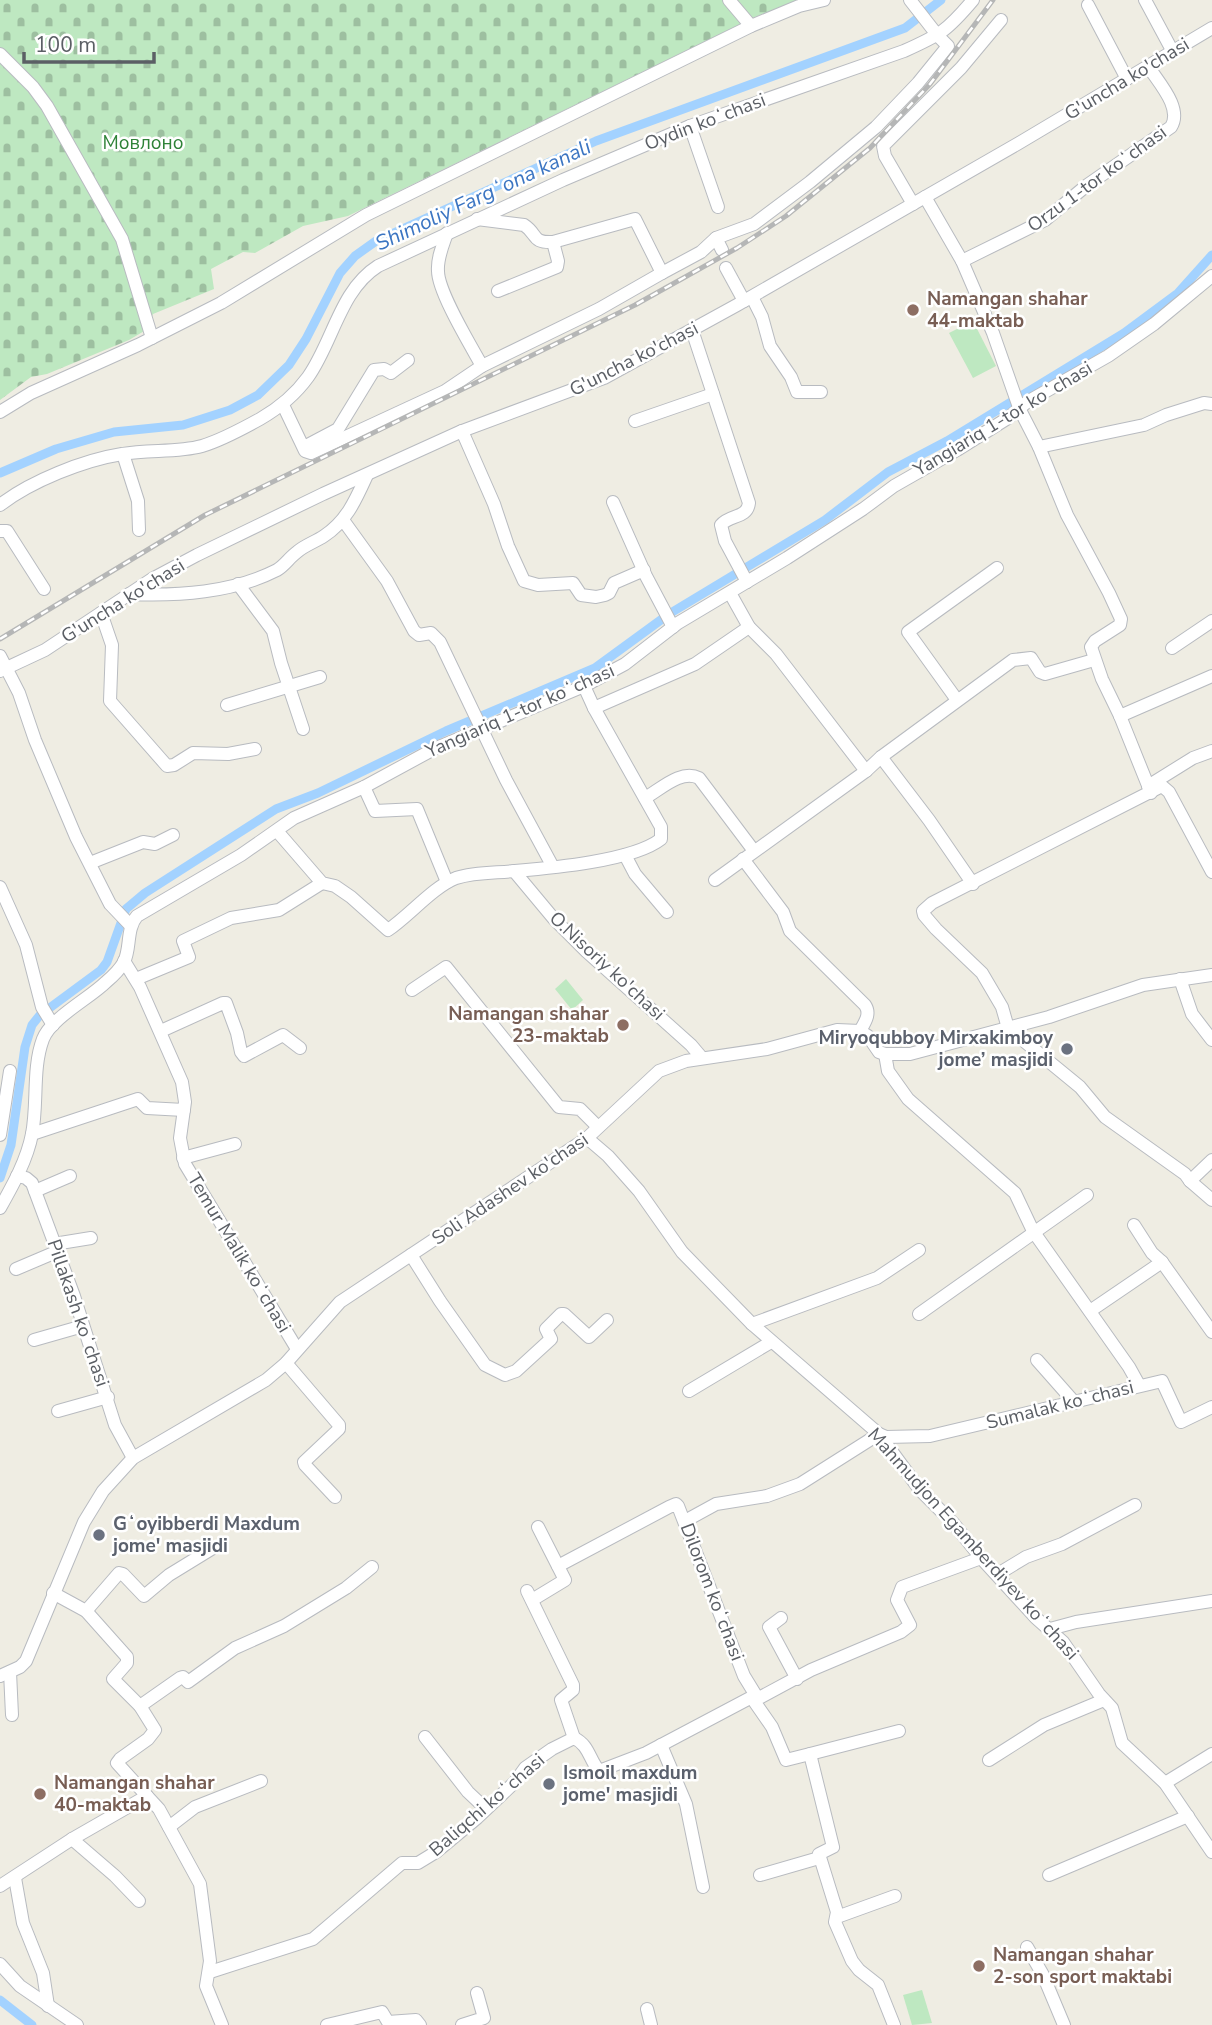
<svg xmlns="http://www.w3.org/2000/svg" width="1212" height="2025" viewBox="0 0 1212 2025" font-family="'Nunito Sans',sans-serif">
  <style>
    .cemetery { fill: url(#cemetery-stones) }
    .garden { fill: #bee8c1 }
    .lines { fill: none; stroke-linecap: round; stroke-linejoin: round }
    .canal { stroke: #a3d2ff; stroke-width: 9 }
    .minor-casing { stroke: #b8bbc0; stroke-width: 14 }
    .minor { stroke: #fff; stroke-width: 12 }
    .rail-casing { stroke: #b5b6b6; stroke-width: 5 }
    .rail { stroke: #fff; stroke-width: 2.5; stroke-dasharray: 8; stroke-linecap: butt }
    .education-dot { fill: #8d6e63; stroke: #fff; stroke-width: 2.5 }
    .worship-dot { fill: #6b7280; stroke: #fff; stroke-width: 2.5 }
    .labels { text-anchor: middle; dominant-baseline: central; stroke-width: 5; stroke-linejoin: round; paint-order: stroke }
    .street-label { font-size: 19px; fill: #5b5f65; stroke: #fff }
    .park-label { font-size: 19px; fill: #2e8237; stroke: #fff }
    .education-label { font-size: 19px; font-weight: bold; fill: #785e54; stroke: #fff; text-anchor: start }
    .worship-label { font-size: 19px; font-weight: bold; fill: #5b616d; stroke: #fff; text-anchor: start }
    .water-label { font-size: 21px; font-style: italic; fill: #3b75c2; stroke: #fff }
  </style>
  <defs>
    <pattern id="cemetery-stones" width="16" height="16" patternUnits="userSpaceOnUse" patternTransform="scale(1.75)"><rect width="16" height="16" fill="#bee8c1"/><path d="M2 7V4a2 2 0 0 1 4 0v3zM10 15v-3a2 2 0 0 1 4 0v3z" fill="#9dbfa0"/></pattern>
  </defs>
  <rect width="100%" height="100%" fill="#efede3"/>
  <path class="cemetery" d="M 0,0 L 799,0 L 755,17 L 348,216 L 303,226 L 255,253 L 243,252 L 211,269 L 214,289 L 153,314 L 146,330 L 129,340 L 47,374 L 31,377 L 0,400 Z"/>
  <g class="garden">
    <path d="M 973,321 L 996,366 L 973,378 L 949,333 Z"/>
    <path d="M 566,979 L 583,1000 L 572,1010 L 555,989 Z"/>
    <path d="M 922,1990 L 932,2023 L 912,2025 L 903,1995 Z"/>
  </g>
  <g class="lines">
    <g class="canal">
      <path d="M 0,473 L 56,449 L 114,432 L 183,425 L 230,410 L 258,395 L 289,365 L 306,339 L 340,273 L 355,256 L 376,241 L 596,141 L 905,28 L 941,0"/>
      <path d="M 0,1178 L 11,1145 L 25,1047 L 32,1025 L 40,1015 L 101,970 L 107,962 L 126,909 L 145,893 L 276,809 L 318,793 L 446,731 L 595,668 L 669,614 L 825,520 L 888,472 L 947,441 L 1124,333 L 1178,293 L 1212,255"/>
      <path d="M 0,2000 L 32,2025"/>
    </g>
    <defs>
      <g id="minor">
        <path d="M 729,0 L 751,26"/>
        <path d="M 1145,0 L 1173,52"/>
        <path d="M 1088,5 L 1127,79"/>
        <path d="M 0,54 L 33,87 L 47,106 L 122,239 L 152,338"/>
        <path d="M 690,126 L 718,207"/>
        <path d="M 925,197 L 962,261 L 993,333 L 1020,410 L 1039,447 L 1067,515 L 1109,593 L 1121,619 L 1120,625 L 1095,641 L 1091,647 L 1102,679 L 1120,716 L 1151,793"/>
        <path d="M 913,204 L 885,156 L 883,146 L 961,68 L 1001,20"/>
        <path d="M 447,233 C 443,245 437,258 438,271 C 438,292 471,346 482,366"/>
        <path d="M 722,250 L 716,238 L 754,224 L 810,182 L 876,127 L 918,83 L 948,46 L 938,36 L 910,0"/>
        <path d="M 962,261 L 1045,220 L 1086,186 L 1171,127 C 1183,108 1158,82 1148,66"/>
        <path d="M 726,268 L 744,301"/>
        <path d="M 662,273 L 701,252 L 716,238"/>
        <path d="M 498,291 L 557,267 L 558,261 L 553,242"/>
        <path d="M 752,297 L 762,317 L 770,346 L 791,377 L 797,392 L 821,392"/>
        <path d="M 692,330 L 749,503 C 747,519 730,514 721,525 L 725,541 L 747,582"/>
        <path d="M 283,405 L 305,451 L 311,453 L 445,391 L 482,366 L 599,309 L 662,273 L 635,219 L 553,242 C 531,243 538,234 524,225 L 477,219"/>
        <path d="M 0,412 L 31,393 L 138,345 L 221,303 L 366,215 L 751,26 L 799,6 L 824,0"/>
        <path d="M 635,421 L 713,394"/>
        <path d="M 462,431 L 494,504 L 508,546 L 524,581 L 538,585 L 573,583 L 581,595 L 596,597 L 605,595 L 609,593 L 614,583 L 644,570"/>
        <path d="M 304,447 L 338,429 L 374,370 L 384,369 L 391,373 L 408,360"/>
        <path d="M 1039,447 L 1144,425 L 1166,415 L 1204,403 L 1212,404"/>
        <path d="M 123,454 L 138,501 L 139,530"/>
        <path d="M 613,502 L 646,576 L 673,627"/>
        <path d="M 0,505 C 31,481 84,460 122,454 C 148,449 177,453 202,446 C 222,440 242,429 260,419 C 279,408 295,395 308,377 C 333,342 340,290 378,266 L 563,180 L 690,126 L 904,51 C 940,35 947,31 973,0"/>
        <path d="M 343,520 L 387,581 L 414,631 L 419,635 L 431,633 L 440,642 L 506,780 L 553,867"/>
        <path d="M 0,531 L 7,531 L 44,589"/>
        <path d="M 238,584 L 273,631 L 281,663 L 303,729"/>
        <path d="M 730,593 L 749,627 L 776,654 L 866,771"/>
        <path d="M 129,594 C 178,596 232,593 277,570 C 285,565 289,558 297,552 C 305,545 315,542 324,536 C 347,521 356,499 367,475"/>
        <path d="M 101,613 L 112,645 L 110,701 L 167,766 L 174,765 L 193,753 L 228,754 L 255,749"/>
        <path d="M 1172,648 L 1212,621"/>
        <path d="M 0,656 L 19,693 L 35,740 L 76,837 L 110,904 L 131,926"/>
        <path d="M 0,671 L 45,650 L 152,579 L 197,555 L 323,494 L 462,431 L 604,378 L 737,305 L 1019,143 L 1212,28"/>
        <path d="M 957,700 L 908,632 L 997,568"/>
        <path d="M 227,705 L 320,677"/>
        <path d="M 594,708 L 695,664 L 749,627"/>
        <path d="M 1120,716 L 1212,676"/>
        <path d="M 881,757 L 929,820 L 973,884"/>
        <path d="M 1148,786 L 1193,758 L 1212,751"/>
        <path d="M 364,787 L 375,811 L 417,809 L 447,882"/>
        <path d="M 645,798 C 661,789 681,769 699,778 L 754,851"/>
        <path d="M 277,831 L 322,883 L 335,886 L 351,897 L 388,930 C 409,916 433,887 456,878 C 475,872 495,873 515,871 C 551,868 633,861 661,839 L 661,827 L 594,708 L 584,686"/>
        <path d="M 625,855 L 635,874 L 667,912"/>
        <path d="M 743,859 L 783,912 L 790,931 L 865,1005 C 871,1014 865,1022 860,1031"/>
        <path d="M 90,863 L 143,842 L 155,844 L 173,835"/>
        <path d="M 514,871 L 554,919 L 586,951 L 691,1045 L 702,1058"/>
        <path d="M 1212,872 L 1169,792 L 1162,786 L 932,903 L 923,911 L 924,915 L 936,929 L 982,973 L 1002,1007 L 1008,1028 L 1080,1087 L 1105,1117 L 1185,1174 L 1190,1181 L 1212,1160"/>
        <path d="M 715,880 L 866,771 L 881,757 L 1013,660 L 1031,658 L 1040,672 L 1045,674 L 1094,660"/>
        <path d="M 0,887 L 26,945 L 42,1007 L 53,1025"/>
        <path d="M 124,961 L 140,987 L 182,1082 L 185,1102 L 180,1138 L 185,1164 L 297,1349"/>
        <path d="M 136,979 L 189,957 L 183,941 L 231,918 L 279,910 L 322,883"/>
        <path d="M 1180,979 L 1192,1014 L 1212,1040"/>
        <path d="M 412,990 L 446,967 L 559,1107 L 580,1109 L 598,1127"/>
        <path d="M 161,1031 L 223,1003 L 226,1003 L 237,1033 L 241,1052 L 244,1056 L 283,1035 L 300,1048"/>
        <path d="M 885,1054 L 888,1071 L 908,1099 L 1015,1193 L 1033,1231 L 1129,1367 L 1139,1385"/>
        <path d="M 32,1134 L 138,1099 L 147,1108 L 184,1110"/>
        <path d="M 0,1135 L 10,1071"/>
        <path d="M 587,1138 L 608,1156 L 639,1191 L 682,1252 L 752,1324 L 879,1434 L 920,1490 L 954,1524 L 981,1558 L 1036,1618 L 1063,1642 L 1099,1694 L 1112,1708 L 1122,1743 L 1165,1783 L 1212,1852"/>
        <path d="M 183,1158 L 235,1144"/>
        <path d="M 17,1176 L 26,1178 L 32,1183 L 74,1296 L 115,1425 L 133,1458"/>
        <path d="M 1190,1181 L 1212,1200"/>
        <path d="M 35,1191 L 70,1176"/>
        <path d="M 0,1208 C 13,1185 27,1160 32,1134 C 38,1104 32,1068 43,1039 C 51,1018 90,998 106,982 C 112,977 120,969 124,962 C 131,948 126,929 137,916 L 241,855 L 294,818 L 364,787 L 434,749 L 584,686 L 625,664 L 678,623 L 787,558 L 863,509 L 894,486 L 957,450 L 1008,418 L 1027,402 L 1108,356 L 1154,324 L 1212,276"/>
        <path d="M 1134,1225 L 1152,1253 L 1162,1262 L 1212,1332"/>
        <path d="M 54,1244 L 91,1238"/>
        <path d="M 411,1255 L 440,1301 L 485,1365 L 505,1375 L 516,1371 L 551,1339 L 546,1329 L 561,1314 L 564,1314 L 589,1337 L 607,1320"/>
        <path d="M 16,1269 L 56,1252"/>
        <path d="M 1090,1311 L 1162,1262"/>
        <path d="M 919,1314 L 1087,1195"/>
        <path d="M 752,1324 L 877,1278 L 919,1250"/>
        <path d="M 34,1340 L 83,1326"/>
        <path d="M 1037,1360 L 1075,1403"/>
        <path d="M 286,1363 L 339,1425 L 339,1429 L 304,1462 L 305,1465 L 335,1497"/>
        <path d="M 689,1391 L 771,1342"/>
        <path d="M 58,1411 L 108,1397"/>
        <path d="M 685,1521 L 716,1504 L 767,1496 L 800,1484 L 879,1434 L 886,1437 L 930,1436 L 1162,1381 L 1181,1422 L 1212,1407"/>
        <path d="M 558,1566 L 669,1507 L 676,1504 L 678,1506 L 744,1676 L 755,1694 L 754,1701 L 772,1727 L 786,1760 L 810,1754 L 833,1847 L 819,1854 L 837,1912 L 835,1922 L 852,1961 L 859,1970 L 878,1985 L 894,2025"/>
        <path d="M 998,1574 L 1026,1557 L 1062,1544 L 1135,1505"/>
        <path d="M 527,1591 L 573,1685 L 573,1690 L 561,1700 L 574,1738"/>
        <path d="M 532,1600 L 565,1580 L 538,1527"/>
        <path d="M 86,1611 L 119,1573 L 123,1574 L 144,1596 L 169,1575 L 213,1548"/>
        <path d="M 781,1618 L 769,1627 L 797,1679"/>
        <path d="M 1050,1629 L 1076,1622 L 1212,1601"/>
        <path d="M 10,1672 L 12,1715"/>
        <path d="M 0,1676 L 20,1667 L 26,1661 L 84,1522 L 103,1491 L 133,1458 L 266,1380 L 286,1363 L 340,1302 L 587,1138 L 659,1071 L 686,1061 L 767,1049 L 837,1030 L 860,1031 L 868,1036 L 879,1052 L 885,1054 L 910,1054 L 1049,1017 L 1143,985 L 1212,975"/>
        <path d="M 140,1706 L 180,1678 L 183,1677 L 188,1682 L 235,1648 L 284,1626 L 346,1588 L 372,1567"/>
        <path d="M 425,1737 L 468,1792 L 486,1809"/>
        <path d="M 661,1745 L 686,1804 L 703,1887"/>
        <path d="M 810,1754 L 899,1731"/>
        <path d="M 989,1760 L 1044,1725 L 1104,1700"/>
        <path d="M 1165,1783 L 1212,1754"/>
        <path d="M 147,1796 L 159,1809 L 200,1884 L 210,1961 L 206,1986 L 222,2025"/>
        <path d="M 169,1827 L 195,1807 L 261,1781"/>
        <path d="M 72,1839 L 115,1876 L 139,1901"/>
        <path d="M 760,1875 L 819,1858"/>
        <path d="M 1049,1875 L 1188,1816"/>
        <path d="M 15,1878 L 23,1923 L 43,1973 L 48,2006"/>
        <path d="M 0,1886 L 72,1839 L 147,1796 L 117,1763 L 120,1759 L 148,1739 L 155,1730 L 140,1706 L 113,1679 L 127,1663 L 127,1657 L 86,1611 L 53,1593"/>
        <path d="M 837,1917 L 895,1896"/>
        <path d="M 1027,1947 L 1043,1975 L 1064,2025"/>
        <path d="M 0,1964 L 20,1986 L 77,2025"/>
        <path d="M 210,1972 L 313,1939 L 402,1863 L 418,1863 L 436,1852 L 477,1818 L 515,1782 L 525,1768 L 552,1749 L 574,1738 C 589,1745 589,1759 599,1771 L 646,1753 L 750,1698 L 759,1698 L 811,1670 L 901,1632 L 910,1625 L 897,1600 L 902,1587 L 981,1558"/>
        <path d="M 647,2009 L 651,2025"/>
        <path d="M 327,2025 L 382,2012 L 388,2022 L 416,2020 L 420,2025"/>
        <path d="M 462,2025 L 484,2018 L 477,1993"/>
      </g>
    </defs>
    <use href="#minor" class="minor-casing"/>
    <use href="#minor" class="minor"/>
    <defs>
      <path id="rail" d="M 0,639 L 205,515 L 635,305 L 737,248 L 786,216 L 870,148 L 930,84 L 993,0"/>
    </defs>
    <use href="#rail" class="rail-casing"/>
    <use href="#rail" class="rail"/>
  </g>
  <g class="education-dot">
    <circle cx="913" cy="310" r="7"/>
    <circle cx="623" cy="1025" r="7"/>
    <circle cx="40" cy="1794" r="7"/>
    <circle cx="979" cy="1966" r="7"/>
  </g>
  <g class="worship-dot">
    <circle cx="1067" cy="1049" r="7"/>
    <circle cx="99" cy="1535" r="7"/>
    <circle cx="549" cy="1784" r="7"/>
  </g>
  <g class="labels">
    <g class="street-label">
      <text transform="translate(1127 79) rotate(-31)">G'uncha ko'chasi</text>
      <text transform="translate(705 122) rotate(-21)">Oydin koʻchasi</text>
      <text transform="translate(1097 179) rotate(-36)">Orzu 1-tor koʻchasi</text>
      <text transform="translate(634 359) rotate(-27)">G'uncha ko'chasi</text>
      <text transform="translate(1003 419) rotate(-31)">Yangiariq 1-tor koʻchasi</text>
      <text transform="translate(123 601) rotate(-32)">G'uncha ko'chasi</text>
      <text transform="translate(520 711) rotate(-24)">Yangiariq 1-tor koʻchasi</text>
      <text transform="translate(607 966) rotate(43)">O.Nisoriy ko'chasi</text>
      <text transform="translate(510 1189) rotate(-34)">Soli Adashev ko'chasi</text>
      <text transform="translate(239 1253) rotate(59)">Temur Malik koʻchasi</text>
      <text transform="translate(78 1313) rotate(71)">Pillakash koʻchasi</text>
      <text transform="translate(1060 1405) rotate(-14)">Sumalak koʻchasi</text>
      <text transform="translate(973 1544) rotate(48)">Mahmudjon Egamberdiyev koʻchasi</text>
      <text transform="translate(712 1592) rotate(69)">Dilorom koʻchasi</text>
      <text transform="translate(487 1805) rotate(-41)">Baliqchi koʻchasi</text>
    </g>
    <g class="park-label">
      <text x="143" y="143">Мовлоно</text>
    </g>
    <g class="education-label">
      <text x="927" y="299">Namangan shahar<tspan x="927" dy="22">44-maktab</tspan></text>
      <text x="609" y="1014" text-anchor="end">Namangan shahar<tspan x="609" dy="22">23-maktab</tspan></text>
      <text x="54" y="1783">Namangan shahar<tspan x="54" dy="22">40-maktab</tspan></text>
      <text x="993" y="1955">Namangan shahar<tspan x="993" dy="22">2-son sport maktabi</tspan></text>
    </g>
    <g class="worship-label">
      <text x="1053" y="1038" text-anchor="end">Miryoqubboy Mirxakimboy<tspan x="1053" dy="22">jome’ masjidi</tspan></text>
      <text x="113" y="1524">Gʻoyibberdi Maxdum<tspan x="113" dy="22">jome' masjidi</tspan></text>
      <text x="563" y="1773">Ismoil maxdum<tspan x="563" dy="22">jome' masjidi</tspan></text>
    </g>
    <g class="water-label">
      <text transform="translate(483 195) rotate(-25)">Shimoliy Fargʻona kanali</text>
    </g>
  </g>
  <path d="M24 52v10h130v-10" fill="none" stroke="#5b5f65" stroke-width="3.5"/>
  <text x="35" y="52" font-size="21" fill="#5b5f65" stroke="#ffffff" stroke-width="5" paint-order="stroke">100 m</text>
</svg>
